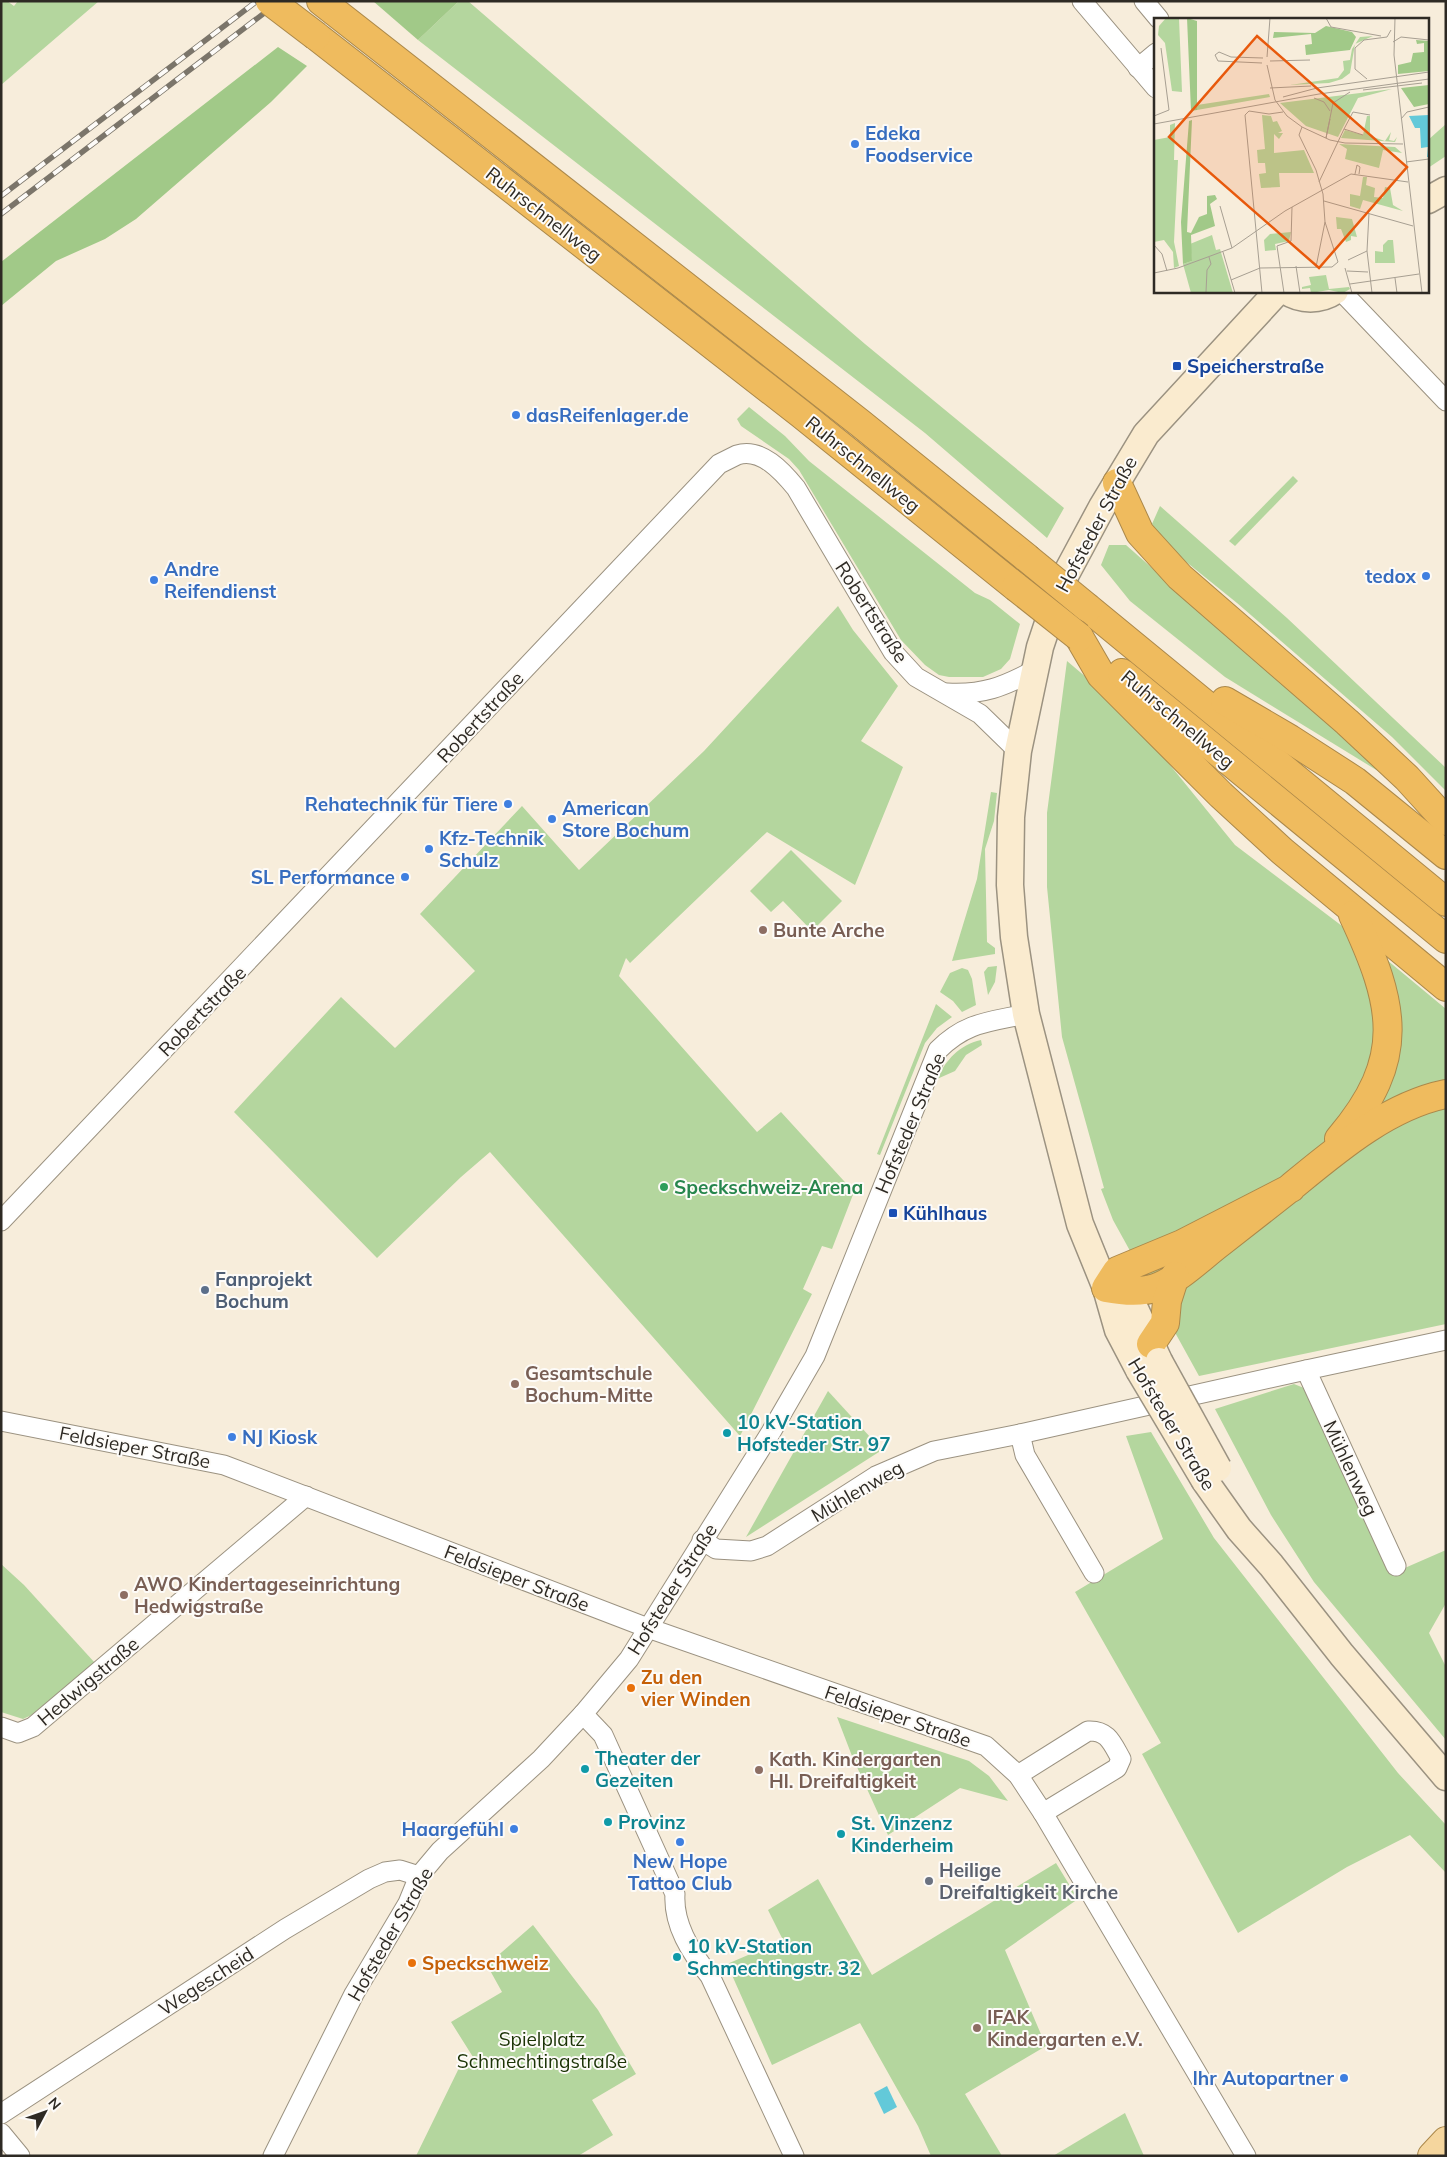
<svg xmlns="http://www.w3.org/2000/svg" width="1447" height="2157" viewBox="0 0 1447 2157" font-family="Mulish,sans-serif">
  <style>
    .green { fill: #b4d69e }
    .forest { fill: #a1c988 }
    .water { fill: #63c9d9 }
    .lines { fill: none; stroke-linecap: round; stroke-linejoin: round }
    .street-casing { stroke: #9b9281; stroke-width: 21 }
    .secondary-casing { stroke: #9b9281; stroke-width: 29 }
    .primary-casing { stroke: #ab884a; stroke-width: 30 }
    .highway-casing { stroke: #ab884a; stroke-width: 30 }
    .street { stroke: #fff; stroke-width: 19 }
    .secondary { stroke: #faebcf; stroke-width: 26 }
    .primary { stroke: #f5d69e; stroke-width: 28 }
    .highway { stroke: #efbb5e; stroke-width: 28 }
    .rail-casing { stroke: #7b756a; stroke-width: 5.5 }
    .rail { stroke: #fdfbf8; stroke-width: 4; stroke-dasharray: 11; stroke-linecap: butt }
    .secondary-bridge-casing { stroke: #9b9281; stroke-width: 29; stroke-linecap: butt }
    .highway-bridge-casing { stroke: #ab884a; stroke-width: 30; stroke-linecap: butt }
    .secondary-bridge { stroke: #faebcf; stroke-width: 26 }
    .highway-bridge { stroke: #efbb5e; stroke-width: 28 }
    .shop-dot { fill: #3f7fe0; stroke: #fdfbf8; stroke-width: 2 }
    .transit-dot { fill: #1a4fb4; stroke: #fdfbf8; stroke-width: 2 }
    .education-dot { fill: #8d6e63; stroke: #fdfbf8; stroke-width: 2 }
    .leisure-dot { fill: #2e9e5b; stroke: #fdfbf8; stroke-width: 2 }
    .service-dot { fill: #5c6f8a; stroke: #fdfbf8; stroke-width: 2 }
    .culture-dot { fill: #0f9aa8; stroke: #fdfbf8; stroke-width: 2 }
    .food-dot { fill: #e8710a; stroke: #fdfbf8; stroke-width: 2 }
    .worship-dot { fill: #6b7280; stroke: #fdfbf8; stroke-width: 2 }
    .labels { text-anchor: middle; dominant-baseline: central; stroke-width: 4; stroke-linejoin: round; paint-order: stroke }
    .shop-label { font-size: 19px; font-weight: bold; fill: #366cbe; stroke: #fdfbf8; text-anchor: start }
    .street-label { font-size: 19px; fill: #2e2a24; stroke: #fdfbf8 }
    .transit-label { font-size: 19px; font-weight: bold; fill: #164399; stroke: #fdfbf8; text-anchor: start }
    .education-label { font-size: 19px; font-weight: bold; fill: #785e54; stroke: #fdfbf8; text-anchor: start }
    .leisure-label { font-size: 19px; font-weight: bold; fill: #27864d; stroke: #fdfbf8; text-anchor: start }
    .service-label { font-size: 19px; font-weight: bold; fill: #4e5e75; stroke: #fdfbf8; text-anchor: start }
    .culture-label { font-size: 19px; font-weight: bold; fill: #0d838f; stroke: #fdfbf8; text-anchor: start }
    .food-label { font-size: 19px; font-weight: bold; fill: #c56008; stroke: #fdfbf8; text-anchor: start }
    .worship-label { font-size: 19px; font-weight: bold; fill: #5b616d; stroke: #fdfbf8; text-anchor: start }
    .park-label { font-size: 19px; fill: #1b3305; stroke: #fdfbf8 }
    .inset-road { fill: none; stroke: #a79f92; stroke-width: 1 }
    .view { fill: #e8590c; fill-opacity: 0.15; stroke: #e8590c; stroke-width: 2.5 }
    .inset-edge { fill: none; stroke: #2e2a24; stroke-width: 2.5 }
  </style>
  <rect width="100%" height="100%" fill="#f7eddb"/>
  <g class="green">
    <path d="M 1,1 L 7,1 L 14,6 L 18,1 L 99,1 L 1,85 Z"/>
    <path d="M 459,1 L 468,1 L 865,344 L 1064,508 L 1047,538 L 925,433 L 418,40 Z"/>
    <path d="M 1446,124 L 1446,156 L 1428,168 L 1428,140 Z"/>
    <path d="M 749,407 L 785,436 L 809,461 L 975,593 L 990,600 L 1020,624 L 1010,659 L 1001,669 L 983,677 L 949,677 L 939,675 L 925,665 L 901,640 L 799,470 L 789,459 L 741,426 L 737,419 Z"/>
    <path d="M 1293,476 L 1298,481 L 1235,546 L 1229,541 Z"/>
    <path d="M 1160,506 L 1287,618 L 1446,768 L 1446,791 L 1392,737 L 1237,603 L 1164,544 L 1152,524 Z"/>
    <path d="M 1109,545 L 1126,545 L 1391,779 L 1225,677 L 1130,601 L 1101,565 Z"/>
    <path d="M 838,606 L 853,630 L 898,686 L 861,741 L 903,767 L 855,885 L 767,832 L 630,963 L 626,958 L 619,976 L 757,1132 L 781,1112 L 854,1192 L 832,1249 L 822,1246 L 803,1289 L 812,1294 L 740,1436 L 490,1152 L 461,1177 L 377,1258 L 234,1112 L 341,997 L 395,1048 L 475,971 L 420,914 L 522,806 L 579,870 L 704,751 Z"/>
    <path d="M 1067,661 L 1127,712 L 1235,845 L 1387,960 L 1446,1009 L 1446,1324 L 1199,1376 L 1113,1220 L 1101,1189 L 1104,1188 L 1062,1037 L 1047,887 L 1047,813 Z"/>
    <path d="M 991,792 L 997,793 L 994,821 L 985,849 L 987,942 L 995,948 L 995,954 L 952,961 L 977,879 Z"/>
    <path d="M 791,850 L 842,901 L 812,931 L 783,901 L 771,912 L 750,891 Z"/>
    <path d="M 997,966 L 995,982 L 988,995 L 984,972 L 988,967 Z"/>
    <path d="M 962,968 L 968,970 L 972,979 L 976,1005 L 962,1012 L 953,1001 L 940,992 L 950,973 Z"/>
    <path d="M 936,1004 L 952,1017 L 937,1028 L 925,1043 L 880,1155 L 877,1154 Z"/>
    <path d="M 981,1040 L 982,1045 L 966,1055 L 955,1071 L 937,1079 C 946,1060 959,1045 981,1040 Z"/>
    <path d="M 1294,1384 L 1304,1388 L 1391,1574 L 1446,1550 L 1446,1603 L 1429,1633 L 1446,1667 L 1446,1740 L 1314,1582 L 1271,1515 L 1215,1409 Z"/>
    <path d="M 828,1391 L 882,1450 L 746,1537 Z"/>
    <path d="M 1151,1432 L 1214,1538 L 1398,1773 L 1446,1825 L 1446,1873 L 1410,1835 L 1347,1867 L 1238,1933 L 1142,1754 L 1161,1743 L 1075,1592 L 1163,1539 L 1126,1436 Z"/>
    <path d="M 1,1564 L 24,1585 L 95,1663 L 38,1712 L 23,1719 L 1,1712 Z"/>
    <path d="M 837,1717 L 969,1761 L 989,1776 L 1008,1801 L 960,1788 L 888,1835 L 852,1756 Z"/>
    <path d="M 1056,1863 L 1078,1899 L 1005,1950 L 1046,2046 L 965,2094 L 1002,2156 L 931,2156 L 918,2126 L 860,2023 L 772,2065 L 727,1964 L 783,1940 L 768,1910 L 818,1879 L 872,1975 Z"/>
    <path d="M 533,1925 L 598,2010 L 636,2074 L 592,2100 L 613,2135 L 578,2156 L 416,2156 L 458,2070 L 473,2057 L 451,2022 L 502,1992 L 487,1965 Z"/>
    <path d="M 1125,2113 L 1144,2156 L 1053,2156 Z"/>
  </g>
  <g class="forest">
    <path d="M 373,1 L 459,1 L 418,40 Z"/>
    <path d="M 278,47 L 307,66 L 271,102 L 136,219 L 105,239 L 56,261 L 1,306 L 1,262 Z"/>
  </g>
  <path class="water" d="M 887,2086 L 897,2107 L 884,2114 L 874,2093 Z"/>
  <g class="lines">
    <defs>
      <g id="street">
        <path d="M 1082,1 L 1156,88"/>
        <path d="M 1144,1 L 1159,19"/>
        <path d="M 1138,68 L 1156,53"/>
        <path d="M 1341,291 L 1446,401"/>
        <path d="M 947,693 C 983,695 1003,687 1035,670"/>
        <path d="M 1,1221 L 719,464 C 725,461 731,458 737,455 C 761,447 783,472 796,488 L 893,652 L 916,677 L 980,714 L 1018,751"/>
        <path d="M 1306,1370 L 1446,1340"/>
        <path d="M 1,1421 L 224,1465 L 648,1628 L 986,1746 L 1018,1775 L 1043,1813 L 1246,2156"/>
        <path d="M 1020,1434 L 1025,1455 L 1094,1573"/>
        <path d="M 702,1540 L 716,1549 L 751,1551 L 767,1546 L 876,1476 L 934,1451 L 1020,1434 L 1306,1370 L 1396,1566"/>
        <path d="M 583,1714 L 603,1735 L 675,1894 C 673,1925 691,1953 710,1976 L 794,2156"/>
        <path d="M 1,1727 L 18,1733 L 33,1727 L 306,1496"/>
        <path d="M 1018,1775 L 1088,1731 C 1108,1730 1112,1743 1121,1759 L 1117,1768 L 1043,1813"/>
        <path d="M 1,2114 L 285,1929 L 369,1879 L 385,1872 L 400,1870 L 419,1876"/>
        <path d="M 1,2133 L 20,2156"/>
        <path d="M 273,2156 L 354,1994 L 408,1903 L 419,1876 L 440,1851 L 541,1759 L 583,1714 L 629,1659 L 771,1432 L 815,1356 L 938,1050 C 966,1022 989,1022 1026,1014"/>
      </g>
      <g id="secondary">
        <path d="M 1428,200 L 1446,190"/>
        <path d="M 1286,291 C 1301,301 1320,301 1335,291"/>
        <path d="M 1118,1272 L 1159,1361"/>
        <path d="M 1139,1370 L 1118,1330 L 1106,1288 L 1080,1224 L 1026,1014 L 1014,937 L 1010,885 L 1011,817 L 1018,751 L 1040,647 L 1055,602 L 1066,574 L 1102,507 L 1146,434 L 1278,291"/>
        <path d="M 1205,1481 L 1239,1529 L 1271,1565 L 1342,1655 L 1446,1777"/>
      </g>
      <path id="primary" d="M 1432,2156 L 1446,2141"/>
      <g id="highway">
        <path d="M 321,1 L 860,423 L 1027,558"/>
        <path d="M 316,36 L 801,414 L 1016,587"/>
        <path d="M 1117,483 L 1140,533 L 1180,577 L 1347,722 L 1407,778 L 1446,821"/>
        <path d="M 1088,608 L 1446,902"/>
        <path d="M 1079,637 L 1101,675 L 1221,795 L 1282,851 L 1446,987"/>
        <path d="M 1122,673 L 1446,939"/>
        <path d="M 1225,701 L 1290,739 L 1355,781 L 1446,855"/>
        <path d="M 1339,1139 C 1408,1058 1395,1005 1353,915"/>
        <path d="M 1291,1188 L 1182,1244 L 1117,1271 L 1106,1288 C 1122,1291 1139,1293 1155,1288 C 1179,1280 1201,1257 1221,1242 C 1244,1224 1267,1206 1290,1188 C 1335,1151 1387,1106 1446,1094"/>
        <path d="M 1151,1344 L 1165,1323 L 1167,1301 L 1175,1276"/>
      </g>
    </defs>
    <use href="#street" class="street-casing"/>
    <use href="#secondary" class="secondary-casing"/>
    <use href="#primary" class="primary-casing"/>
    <use href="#highway" class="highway-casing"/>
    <use href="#street" class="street"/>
    <use href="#secondary" class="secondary"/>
    <use href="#primary" class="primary"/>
    <use href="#highway" class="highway"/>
    <defs>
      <g id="rail">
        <path d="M 1,196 L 257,1"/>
        <path d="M 1,214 L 280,1"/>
      </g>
    </defs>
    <use href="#rail" class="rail-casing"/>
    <use href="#rail" class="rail"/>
    <defs>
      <g id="secondary-bridge">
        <path d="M 1159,1361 L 1218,1468"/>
        <path d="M 1139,1370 L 1205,1481"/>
      </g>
      <g id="highway-bridge">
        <path d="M 270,1 L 316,36"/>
        <path d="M 1027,558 L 1088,608"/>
        <path d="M 1016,587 L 1079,637"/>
      </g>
    </defs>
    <use href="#secondary-bridge" class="secondary-bridge-casing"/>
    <use href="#highway-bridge" class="highway-bridge-casing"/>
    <use href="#secondary-bridge" class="secondary-bridge"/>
    <use href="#highway-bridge" class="highway-bridge"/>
  </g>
  <g class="shop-dot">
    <circle cx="855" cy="144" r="5"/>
    <circle cx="516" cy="415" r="5"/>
    <circle cx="1426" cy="576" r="5"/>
    <circle cx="154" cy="580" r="5"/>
    <circle cx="508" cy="804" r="5"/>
    <circle cx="552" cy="819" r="5"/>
    <circle cx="429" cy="849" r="5"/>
    <circle cx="405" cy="877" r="5"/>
    <circle cx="232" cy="1437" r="5"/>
    <circle cx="514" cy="1829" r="5"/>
    <circle cx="680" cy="1842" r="5"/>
    <circle cx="1344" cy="2078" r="5"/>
  </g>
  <g class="transit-dot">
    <rect x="1172" y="361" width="10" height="10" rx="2.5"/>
    <rect x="888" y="1208" width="10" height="10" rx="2.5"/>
  </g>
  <g class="education-dot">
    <circle cx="763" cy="930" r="5"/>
    <circle cx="515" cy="1384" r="5"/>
    <circle cx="124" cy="1595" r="5"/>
    <circle cx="759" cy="1770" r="5"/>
    <circle cx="977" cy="2028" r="5"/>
  </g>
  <circle class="leisure-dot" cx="664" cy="1187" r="5"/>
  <circle class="service-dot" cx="205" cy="1290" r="5"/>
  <g class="culture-dot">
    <circle cx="727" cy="1433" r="5"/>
    <circle cx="585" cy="1769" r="5"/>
    <circle cx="608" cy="1822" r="5"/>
    <circle cx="841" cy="1834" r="5"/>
    <circle cx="677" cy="1957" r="5"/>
  </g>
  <g class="food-dot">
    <circle cx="631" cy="1688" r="5"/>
    <circle cx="412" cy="1963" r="5"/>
  </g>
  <circle class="worship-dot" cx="929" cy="1881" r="5"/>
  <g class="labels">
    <g class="shop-label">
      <text x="865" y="133">Edeka<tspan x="865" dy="22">Foodservice</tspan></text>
      <text x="526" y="415">dasReifenlager.de</text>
      <text x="164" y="569">Andre<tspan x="164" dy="22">Reifendienst</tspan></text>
      <text x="1416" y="576" text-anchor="end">tedox</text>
      <text x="498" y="804" text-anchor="end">Rehatechnik für Tiere</text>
      <text x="562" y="808">American<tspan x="562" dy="22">Store Bochum</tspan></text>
      <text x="439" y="838">Kfz-Technik<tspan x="439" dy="22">Schulz</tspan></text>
      <text x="395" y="877" text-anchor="end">SL Performance</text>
      <text x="242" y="1437">NJ Kiosk</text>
      <text x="504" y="1829" text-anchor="end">Haargefühl</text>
      <text x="680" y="1861" text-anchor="middle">New Hope<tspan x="680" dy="22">Tattoo Club</tspan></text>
      <text x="1334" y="2078" text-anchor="end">Ihr Autopartner</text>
    </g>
    <g class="street-label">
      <text transform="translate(544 214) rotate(38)">Ruhrschnellweg</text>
      <text transform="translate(863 464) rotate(39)">Ruhrschnellweg</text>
      <text transform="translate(1096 524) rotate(-62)">Hofsteder Straße</text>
      <text transform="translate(872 612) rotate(57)">Robertstraße</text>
      <text transform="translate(480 717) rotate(-47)">Robertstraße</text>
      <text transform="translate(1178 719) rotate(40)">Ruhrschnellweg</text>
      <text transform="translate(202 1011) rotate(-46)">Robertstraße</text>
      <text transform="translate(910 1123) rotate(-67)">Hofsteder Straße</text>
      <text transform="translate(1172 1424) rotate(59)">Hofsteder Straße</text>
      <text transform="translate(135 1447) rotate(11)">Feldsieper Straße</text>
      <text transform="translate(1351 1468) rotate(65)">Mühlenweg</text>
      <text transform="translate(857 1491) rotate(-30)">Mühlenweg</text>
      <text transform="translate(517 1578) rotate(21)">Feldsieper Straße</text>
      <text transform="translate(672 1589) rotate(-58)">Hofsteder Straße</text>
      <text transform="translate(88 1681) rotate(-40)">Hedwigstraße</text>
      <text transform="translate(898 1716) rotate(19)">Feldsieper Straße</text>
      <text transform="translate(390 1934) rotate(-60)">Hofsteder Straße</text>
      <text transform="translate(206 1981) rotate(-33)">Wegescheid</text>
    </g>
    <g class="transit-label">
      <text x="1187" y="366">Speicherstraße</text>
      <text x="903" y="1213">Kühlhaus</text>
    </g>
    <g class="education-label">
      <text x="773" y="930">Bunte Arche</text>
      <text x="525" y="1373">Gesamtschule<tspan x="525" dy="22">Bochum-Mitte</tspan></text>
      <text x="134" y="1584">AWO Kindertageseinrichtung<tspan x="134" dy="22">Hedwigstraße</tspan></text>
      <text x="769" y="1759">Kath. Kindergarten<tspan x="769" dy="22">Hl. Dreifaltigkeit</tspan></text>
      <text x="987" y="2017">IFAK<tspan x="987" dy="22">Kindergarten e.V.</tspan></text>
    </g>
    <g class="leisure-label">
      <text x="674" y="1187">Speckschweiz-Arena</text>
    </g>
    <g class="service-label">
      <text x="215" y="1279">Fanprojekt<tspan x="215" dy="22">Bochum</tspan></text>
    </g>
    <g class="culture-label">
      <text x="737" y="1422">10 kV-Station<tspan x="737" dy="22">Hofsteder Str. 97</tspan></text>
      <text x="595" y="1758">Theater der<tspan x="595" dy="22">Gezeiten</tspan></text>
      <text x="618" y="1822">Provinz</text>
      <text x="851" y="1823">St. Vinzenz<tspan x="851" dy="22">Kinderheim</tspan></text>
      <text x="687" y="1946">10 kV-Station<tspan x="687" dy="22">Schmechtingstr. 32</tspan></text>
    </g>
    <g class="food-label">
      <text x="641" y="1677">Zu den<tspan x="641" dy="22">vier Winden</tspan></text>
      <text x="422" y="1963">Speckschweiz</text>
    </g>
    <g class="worship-label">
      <text x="939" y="1870">Heilige<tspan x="939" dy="22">Dreifaltigkeit Kirche</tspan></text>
    </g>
    <g class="park-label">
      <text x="542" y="2039">Spielplatz<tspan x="542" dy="22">Schmechtingstraße</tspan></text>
    </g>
  </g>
  <g transform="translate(1154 18)">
    <rect width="275" height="275" fill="#f7eddb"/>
    <path d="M 12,0 L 25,0 L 28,74 L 18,73 L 11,25 L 4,17 L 5,8 ZM 219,18 L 201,26 L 196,55 L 188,61 L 175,65 L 136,67 L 184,60 L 190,52 L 189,43 L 196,42 L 198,31 L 206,19 ZM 238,71 L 204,80 L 184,119 L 152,108 L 126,85 ZM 115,76 L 116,79 L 43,92 L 43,87 ZM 108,97 L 117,98 L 119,104 L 123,103 L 128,113 L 124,115 L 129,115 L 125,121 L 120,116 L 120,135 L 150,132 L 160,155 L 125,155 L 126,169 L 107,170 L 105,156 L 112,155 L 111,145 L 104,145 L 103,132 L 111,131 ZM 213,98 L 216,98 L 216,118 L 231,123 L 237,114 L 235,122 L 240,123 L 243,119 L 241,124 L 187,120 L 191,112 L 209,117 ZM 21,105 L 20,142 L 24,142 L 20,224 L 25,248 L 20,250 L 19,234 L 10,222 L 0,224 L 0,122 L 16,119 L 16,107 ZM 185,126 L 241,129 L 248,135 L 229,132 L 225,150 L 191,141 L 193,131 ZM 209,159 L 213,159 L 212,167 L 221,170 L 220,179 L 229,180 L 231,169 L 236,170 L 239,187 L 249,193 L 209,182 L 206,191 L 196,188 L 196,176 L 206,178 ZM 182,199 L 198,201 L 203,219 L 197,218 L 197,222 L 192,224 L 187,211 L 183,211 ZM 137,214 L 135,223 L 121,226 L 122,232 L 111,233 L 110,222 L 116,216 ZM 58,217 L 62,232 L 66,231 L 79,275 L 37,275 L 29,246 L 38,243 L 36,226 ZM 234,222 L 239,222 L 241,245 L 221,245 L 221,233 L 229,234 L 229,227 ZM 172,257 L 175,271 L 195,269 L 196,271 L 189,275 L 175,272 L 157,275 L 156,270 L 148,271 L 148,269 L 157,267 L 155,259 Z" fill="#b4d69e"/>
    <path d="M 33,0 L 43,3 L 43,92 L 37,93 ZM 172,8 L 198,14 L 202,19 L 196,32 L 152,37 L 151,27 L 158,26 L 157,16 L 119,20 L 120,14 L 161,15 ZM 262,22 L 275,23 L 275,53 L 244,56 L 244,47 L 257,44 L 259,35 L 270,34 L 270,25 L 263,26 ZM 275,67 L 275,86 L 260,89 L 247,70 ZM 38,102 L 33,214 L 37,215 L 45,199 L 53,196 L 53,178 L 61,177 L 63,181 L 56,186 L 61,208 L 37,217 L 38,243 L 29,246 L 27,204 L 35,103 Z" fill="#a1c988"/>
    <path d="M 275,97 L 275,139 L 273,139 L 274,129 L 267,130 L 266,110 L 261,110 L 255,98 Z" fill="#63c9d9"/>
    <path class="inset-road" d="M 172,0 L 177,9 L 227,18M 241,0 L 240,37 L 268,275M 239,24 L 247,19 L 275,22M 113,39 L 116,0M 116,43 L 156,42M 108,45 L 64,43 L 61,37 L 65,34 L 77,39 L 109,40M 113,47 L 121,82 L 133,98 L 148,109 L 176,122 L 191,125 L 249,126M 213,61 L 201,51 L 201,30 L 210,22 L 233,19 L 237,12M 116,70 L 157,68M 209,72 L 268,65M 129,79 L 163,70 L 275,54M 160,80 L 170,84 L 176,93M 0,98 L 15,92 L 7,30M 176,101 L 172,120 L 179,85 L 196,74M 247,101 L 253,94 L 275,89M 0,106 L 165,76 L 275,61M 190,111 L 199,94 L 216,97M 252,144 L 275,141M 201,156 L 203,147 L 206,149 L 205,156M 165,164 L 190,111 L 209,117M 170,183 L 259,208M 66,188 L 78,230M 215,195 L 213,233 L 218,275M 0,227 L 8,236 L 13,253M 69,234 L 81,275M 194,242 L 213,233M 142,248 L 146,275M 162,249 L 171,204M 191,250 L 198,275M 193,253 L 214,254M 0,255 L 24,250 L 78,230 L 131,193 L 197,156 L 254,164M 241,260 L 243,275M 77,262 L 106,250 L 178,249 L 184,244 L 171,204 L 169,176 L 162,152 L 145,117 L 148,109M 196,266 L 265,256M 52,274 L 53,252 L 57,246 L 55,239M 108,275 L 91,97 L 95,93 L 115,96 L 129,94M 130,275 L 123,228 L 137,223 L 138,189"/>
    <path class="view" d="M 103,18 L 253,149 L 165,250 L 15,119 Z"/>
    <rect width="275" height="275" class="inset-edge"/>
  </g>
  <rect width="1447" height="2157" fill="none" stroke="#2e2a24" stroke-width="5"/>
  <g transform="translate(45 2112) rotate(49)" stroke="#fdfbf8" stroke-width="4" paint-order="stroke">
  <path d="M0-4L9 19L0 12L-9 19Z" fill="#2e2a24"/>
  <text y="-8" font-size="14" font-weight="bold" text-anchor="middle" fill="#2e2a24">N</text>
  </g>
</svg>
